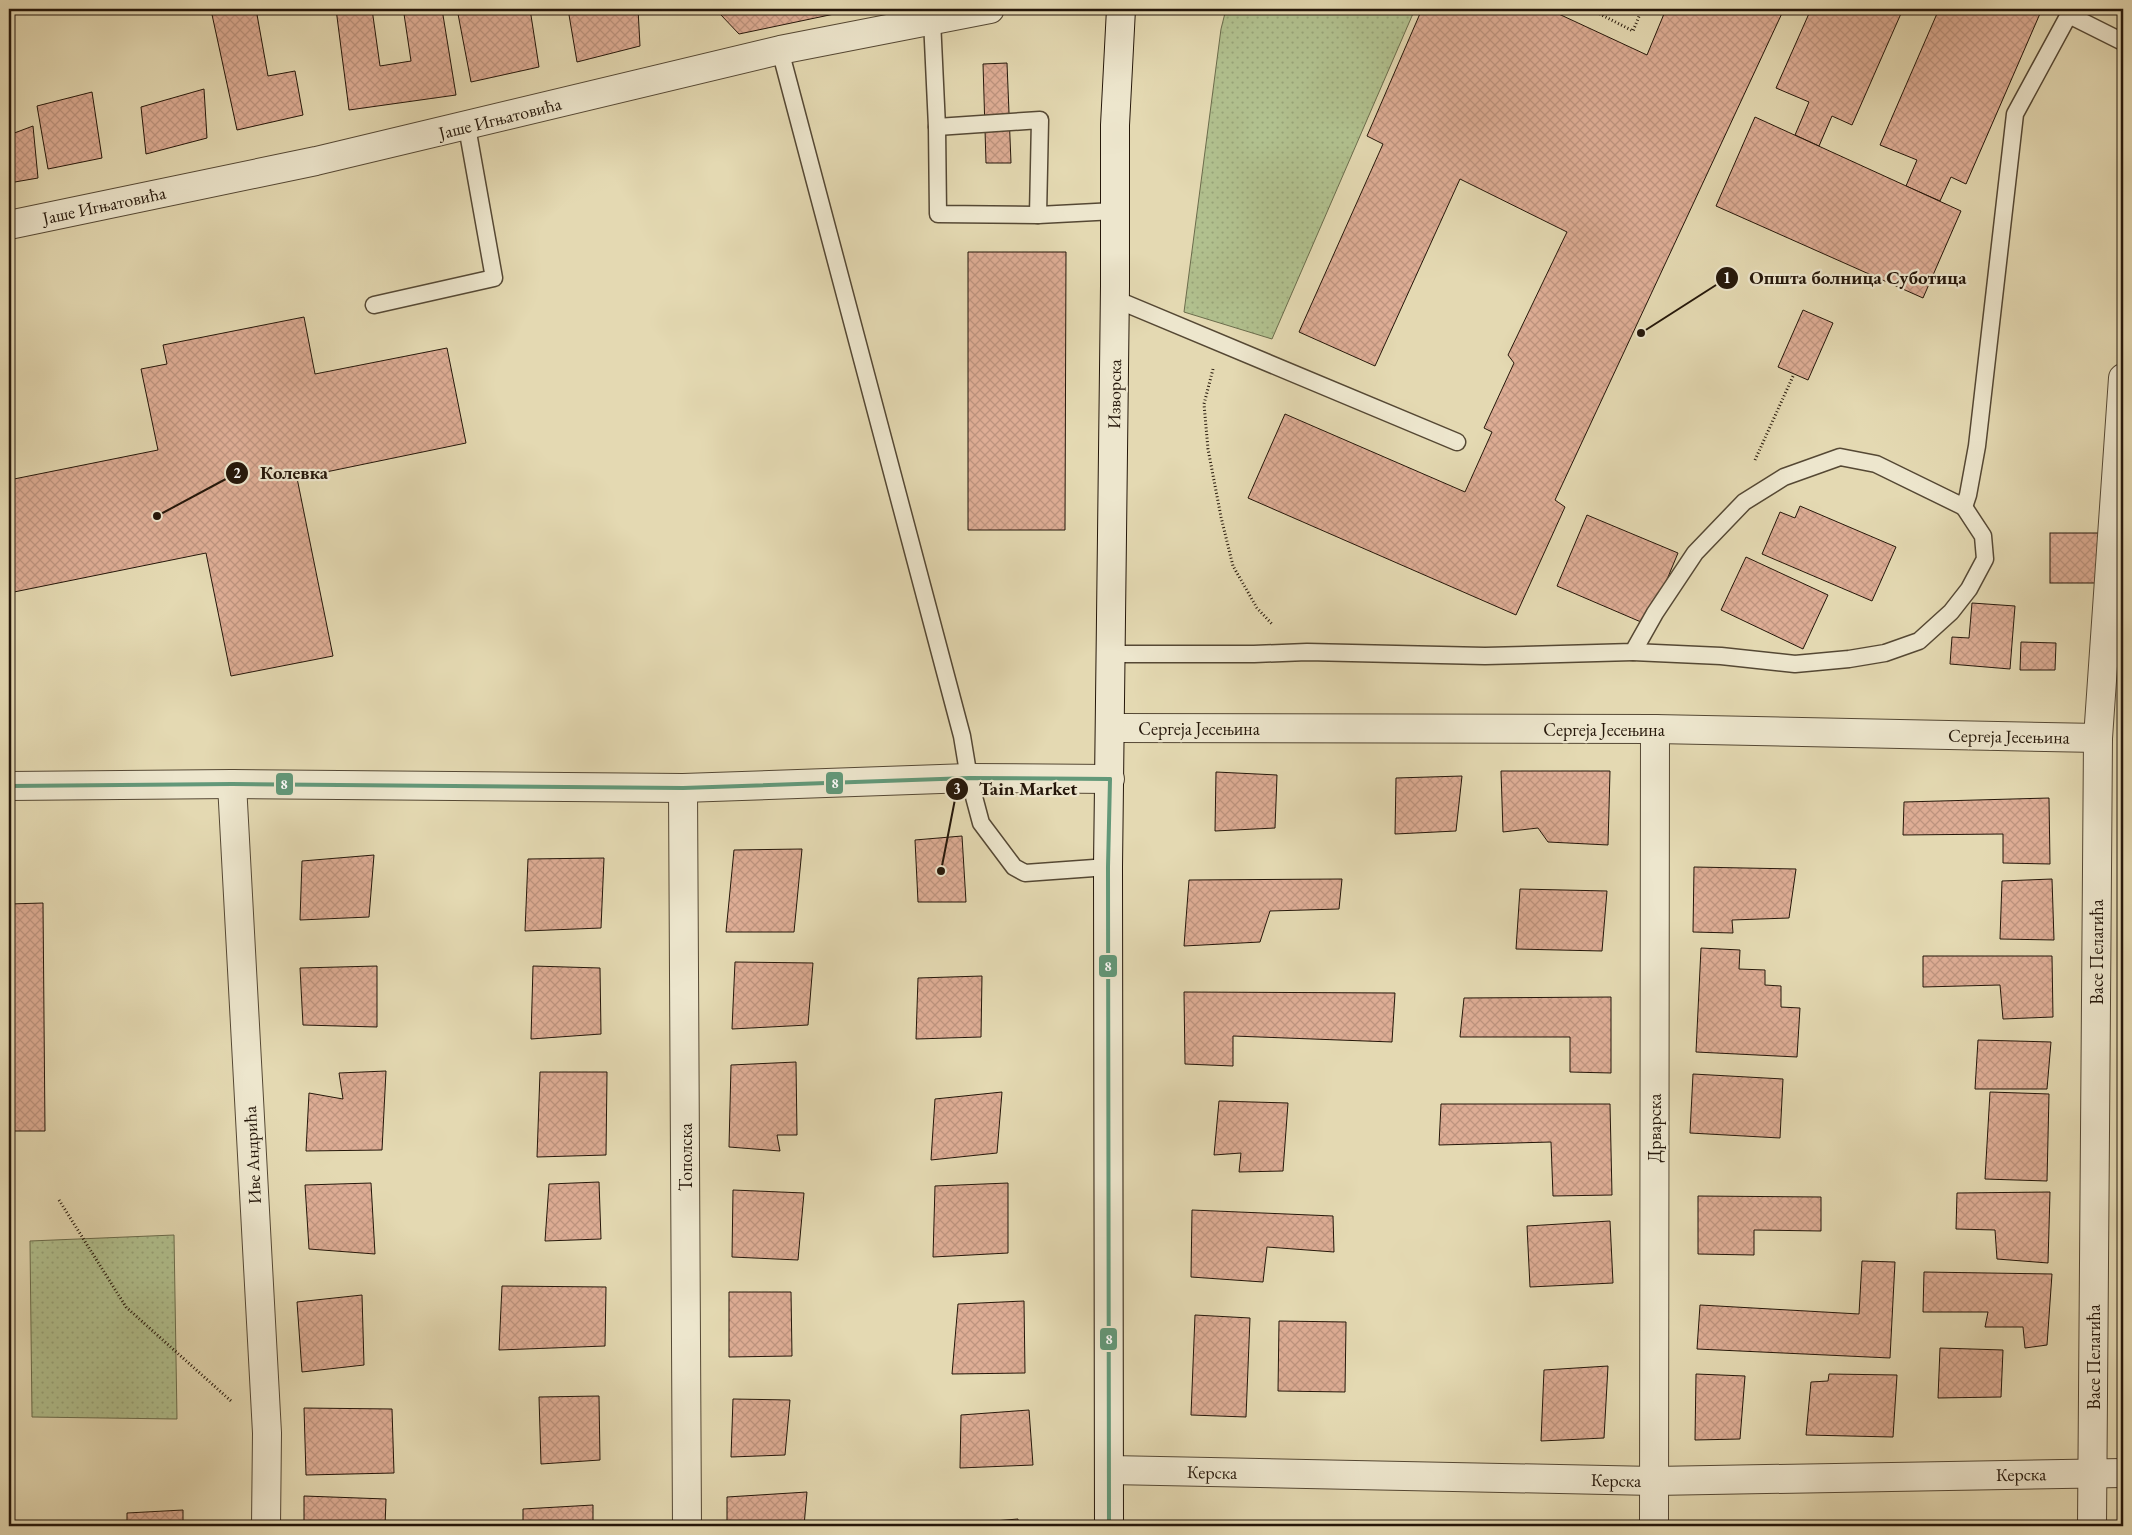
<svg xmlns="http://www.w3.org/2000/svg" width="2132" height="1535" viewBox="0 0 2132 1535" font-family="'EB Garamond',serif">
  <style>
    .green { fill: url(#green-dots); stroke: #6b6c4c }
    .building { fill: url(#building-cross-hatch); stroke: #25170a }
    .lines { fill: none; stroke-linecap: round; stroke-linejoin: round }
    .lane-casing { stroke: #554834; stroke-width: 19 }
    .street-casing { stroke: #554834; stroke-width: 30 }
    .secondary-casing { stroke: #25170a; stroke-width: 30 }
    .path { stroke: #25170a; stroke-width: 3; stroke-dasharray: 1 2.5; stroke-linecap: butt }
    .lane { stroke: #ede6cd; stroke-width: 16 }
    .street { stroke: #ede6cd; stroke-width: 28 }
    .secondary { stroke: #ede6cd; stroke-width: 28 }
    .bus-1-casing { stroke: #ede6cd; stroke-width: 8 }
    .bus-1 { stroke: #629879; stroke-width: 4 }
    .labels { text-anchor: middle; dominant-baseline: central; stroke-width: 4.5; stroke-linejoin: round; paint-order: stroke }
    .street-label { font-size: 18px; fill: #25170a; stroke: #ede6cd }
    .leader { fill: none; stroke: #25170a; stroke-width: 2 }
    .callout-dot { fill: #25170a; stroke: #ede6cd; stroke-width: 2 }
    .mark-label { font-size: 15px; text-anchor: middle; font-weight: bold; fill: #fff }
    .callout-label { font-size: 19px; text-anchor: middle; font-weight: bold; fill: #25170a; stroke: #ede6cd; stroke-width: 4.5; stroke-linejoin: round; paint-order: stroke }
    .line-badge { stroke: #ede6cd; stroke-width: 2 }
    .badge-label { font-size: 14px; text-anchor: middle; font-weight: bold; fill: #fff }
  </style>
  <defs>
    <pattern id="green-dots" width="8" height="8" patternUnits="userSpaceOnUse" patternTransform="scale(1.25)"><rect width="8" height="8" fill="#b1c08e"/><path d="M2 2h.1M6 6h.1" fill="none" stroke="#98a479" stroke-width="1.8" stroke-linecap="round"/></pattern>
    <pattern id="building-cross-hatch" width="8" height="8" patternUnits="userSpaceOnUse" patternTransform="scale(1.25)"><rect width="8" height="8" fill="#dead95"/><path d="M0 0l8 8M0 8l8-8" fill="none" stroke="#be947f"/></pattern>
  </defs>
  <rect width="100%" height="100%" fill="#e4d9b2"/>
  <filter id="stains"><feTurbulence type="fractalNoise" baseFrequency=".004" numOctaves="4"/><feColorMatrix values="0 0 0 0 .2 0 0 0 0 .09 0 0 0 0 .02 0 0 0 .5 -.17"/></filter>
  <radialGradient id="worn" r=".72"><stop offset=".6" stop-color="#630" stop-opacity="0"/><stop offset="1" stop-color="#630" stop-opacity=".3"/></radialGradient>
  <g class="green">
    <path d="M 1226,9 L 1415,9 L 1272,339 L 1184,312 L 1221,29 Z"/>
    <path d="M 174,1235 L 177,1419 L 32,1417 L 30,1241 Z"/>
  </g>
  <g class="building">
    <path d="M 215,9 L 256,9 L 268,76 L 295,71 L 303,115 L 237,130 L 211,10 Z"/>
    <path d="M 336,9 L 372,9 L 380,66 L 411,61 L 404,14 L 420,9 L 442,9 L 456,95 L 349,110 Z"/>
    <path d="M 481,9 L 530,9 L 539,67 L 471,82 L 458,14 Z"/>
    <path d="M 568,9 L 638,9 L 640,46 L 577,62 Z"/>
    <path d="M 719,9 L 858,9 L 739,34 L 721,15 Z"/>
    <path d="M 1422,9 L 1548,9 L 1647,55 L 1666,9 L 1784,9 L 1555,500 L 1565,507 L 1516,615 L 1248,498 L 1285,414 L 1465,492 L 1492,432 L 1484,428 L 1514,363 L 1508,355 L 1567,232 L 1460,179 L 1375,366 L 1299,332 L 1383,144 L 1367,136 Z"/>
    <path d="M 1811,9 L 1903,9 L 1852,125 L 1832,116 L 1819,146 L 1795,135 L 1809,102 L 1776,88 Z"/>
    <path d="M 1939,9 L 2042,9 L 1966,184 L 1951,177 L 1940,201 L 1906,186 L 1917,160 L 1880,145 Z"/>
    <path d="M 1007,63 L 1011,163 L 986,163 L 983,64 Z"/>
    <path d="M 204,89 L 207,138 L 146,154 L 141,107 Z"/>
    <path d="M 92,92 L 102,158 L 48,169 L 37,106 Z"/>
    <path d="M 1755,117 L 1961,211 L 1923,298 L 1716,206 Z"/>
    <path d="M 33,126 L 38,178 L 9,183 L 9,135 Z"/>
    <path d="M 968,252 L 1066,252 L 1065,530 L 968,530 Z"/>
    <path d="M 1803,310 L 1833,323 L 1808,380 L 1778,367 Z"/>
    <path d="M 304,317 L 315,374 L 447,348 L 466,443 L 297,478 L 333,656 L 231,676 L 206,553 L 9,593 L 9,480 L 158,450 L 141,369 L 167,364 L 163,345 Z"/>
    <path d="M 1800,506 L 1896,547 L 1872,601 L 1762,554 L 1780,512 L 1795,518 Z"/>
    <path d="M 1587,515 L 1678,553 L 1648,625 L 1557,586 Z"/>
    <rect x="2050" y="533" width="53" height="50"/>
    <path d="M 1746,557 L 1828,595 L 1803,649 L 1721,610 Z"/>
    <path d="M 1972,603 L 2015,606 L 2010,669 L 1950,664 L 1952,637 L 1969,638 Z"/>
    <path d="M 2021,642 L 2056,643 L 2055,670 L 2020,670 Z"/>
    <path d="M 1501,771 L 1610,771 L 1608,845 L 1548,842 L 1538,828 L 1503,832 Z"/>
    <path d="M 1216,772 L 1277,775 L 1275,828 L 1215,831 Z"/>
    <path d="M 1462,776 L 1456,831 L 1395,834 L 1396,778 Z"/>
    <path d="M 2049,798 L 2050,864 L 2003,863 L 2003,834 L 1903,835 L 1904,802 Z"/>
    <path d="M 962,836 L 966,902 L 918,902 L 915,840 Z"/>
    <path d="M 802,849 L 794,932 L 726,932 L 734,850 Z"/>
    <path d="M 374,855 L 369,917 L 300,920 L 302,861 Z"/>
    <path d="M 604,858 L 601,928 L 525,931 L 528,859 Z"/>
    <path d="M 1694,867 L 1796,869 L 1789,918 L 1732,920 L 1733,933 L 1693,932 Z"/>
    <path d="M 1342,879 L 1339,909 L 1270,911 L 1260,942 L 1184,946 L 1189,880 Z"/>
    <path d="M 2052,879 L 2054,940 L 2000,939 L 2002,881 Z"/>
    <path d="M 1520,889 L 1607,891 L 1602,951 L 1516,949 Z"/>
    <path d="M 43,903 L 45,1131 L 9,1131 L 9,904 Z"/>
    <path d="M 1701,948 L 1740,950 L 1739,969 L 1765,970 L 1765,985 L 1781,986 L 1781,1007 L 1800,1008 L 1797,1057 L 1696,1052 Z"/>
    <path d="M 1923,956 L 2052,956 L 2053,1017 L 2003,1019 L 2000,985 L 1923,987 Z"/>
    <path d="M 735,962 L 813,963 L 808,1025 L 732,1029 Z"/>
    <path d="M 377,966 L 377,1027 L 303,1025 L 300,968 Z"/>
    <path d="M 533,966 L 600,968 L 601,1034 L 531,1039 Z"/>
    <path d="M 982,976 L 981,1037 L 916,1039 L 918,978 Z"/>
    <path d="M 1184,992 L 1395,993 L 1392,1042 L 1233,1036 L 1233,1066 L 1185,1064 Z"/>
    <path d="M 1611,997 L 1611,1073 L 1570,1072 L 1570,1037 L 1460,1037 L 1464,998 Z"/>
    <path d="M 1978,1040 L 2051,1042 L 2047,1089 L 1975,1089 Z"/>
    <path d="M 796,1062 L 797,1135 L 777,1135 L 780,1151 L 729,1147 L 731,1065 Z"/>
    <path d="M 386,1071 L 382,1150 L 306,1151 L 309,1093 L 343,1099 L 339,1073 Z"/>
    <path d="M 540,1072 L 607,1072 L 606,1155 L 537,1157 Z"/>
    <path d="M 1693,1074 L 1783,1079 L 1780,1138 L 1690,1133 Z"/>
    <path d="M 1002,1092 L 997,1153 L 931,1160 L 935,1099 Z"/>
    <path d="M 1990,1092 L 2049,1094 L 2047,1181 L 1985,1179 Z"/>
    <path d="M 1219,1101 L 1288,1103 L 1283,1171 L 1239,1172 L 1241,1153 L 1214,1155 Z"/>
    <path d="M 1441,1104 L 1610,1104 L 1612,1195 L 1553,1196 L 1551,1142 L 1439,1145 Z"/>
    <path d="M 599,1182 L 601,1239 L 545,1241 L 549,1184 Z"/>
    <path d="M 371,1183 L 375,1254 L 309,1249 L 305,1185 Z"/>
    <path d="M 1008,1183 L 1008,1253 L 933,1257 L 935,1186 Z"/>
    <path d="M 733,1190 L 804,1193 L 798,1260 L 732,1257 Z"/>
    <path d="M 2050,1192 L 2048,1263 L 1997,1259 L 1995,1230 L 1956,1229 L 1957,1193 Z"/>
    <path d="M 1698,1196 L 1821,1197 L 1821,1231 L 1754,1230 L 1754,1255 L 1698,1254 Z"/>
    <path d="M 1192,1210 L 1333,1216 L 1334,1252 L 1267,1247 L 1263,1282 L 1191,1277 Z"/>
    <path d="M 1610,1221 L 1613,1283 L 1530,1287 L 1527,1226 Z"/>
    <path d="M 1862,1261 L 1895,1262 L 1890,1358 L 1697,1349 L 1700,1305 L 1859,1314 Z"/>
    <path d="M 1924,1272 L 2052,1274 L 2047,1345 L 2025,1348 L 2023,1327 L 1985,1327 L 1988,1312 L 1923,1312 Z"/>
    <path d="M 502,1286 L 606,1287 L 605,1346 L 499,1350 Z"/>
    <path d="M 729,1292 L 791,1292 L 792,1356 L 729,1357 Z"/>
    <path d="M 362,1295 L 364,1365 L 302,1372 L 297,1302 Z"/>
    <path d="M 1024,1301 L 1025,1373 L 952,1374 L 958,1304 Z"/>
    <path d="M 1195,1315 L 1250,1318 L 1246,1417 L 1191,1415 Z"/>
    <path d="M 1279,1321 L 1346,1322 L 1345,1392 L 1278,1391 Z"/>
    <path d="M 1940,1348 L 2003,1350 L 2001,1397 L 1938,1398 Z"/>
    <path d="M 1608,1366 L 1604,1438 L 1541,1441 L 1544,1370 Z"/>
    <path d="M 1696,1374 L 1745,1376 L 1740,1439 L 1695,1440 Z"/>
    <path d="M 1829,1374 L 1897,1375 L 1893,1437 L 1806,1435 L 1811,1382 L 1828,1381 Z"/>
    <path d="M 599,1396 L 600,1460 L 541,1464 L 539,1397 Z"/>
    <path d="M 733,1399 L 790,1400 L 785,1455 L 731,1457 Z"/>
    <path d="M 304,1408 L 392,1409 L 394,1473 L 306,1475 Z"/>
    <path d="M 1029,1410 L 1033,1465 L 960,1468 L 961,1415 Z"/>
    <path d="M 807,1492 L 804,1526 L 727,1526 L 727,1497 Z"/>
    <path d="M 304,1496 L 386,1499 L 385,1526 L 304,1526 Z"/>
    <path d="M 593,1505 L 593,1526 L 523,1526 L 523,1509 Z"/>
    <path d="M 183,1510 L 183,1526 L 127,1526 L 127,1513 Z"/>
    <path d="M 1018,1519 L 1018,1526 L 958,1526 L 958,1524 Z"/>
    <path d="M 1441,1522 L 1515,1526 L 1441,1526 Z"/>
  </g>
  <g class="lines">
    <defs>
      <g id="lane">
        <path d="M 2069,15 L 2123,42"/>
        <path d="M 932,20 L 937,127 L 938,214 L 1038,215 L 1115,211"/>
        <path d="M 780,50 L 962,736 L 969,778 L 981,823 L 1014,867 L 1025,873 L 1108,867"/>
        <path d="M 937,127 L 1040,120 L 1038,215"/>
        <path d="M 1115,299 L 1457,442"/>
        <path d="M 374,305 L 494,278 L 467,127"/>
        <path d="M 1633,652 L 1721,656 L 1795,664 L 1849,659 L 1885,653 L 1919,641 L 1951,612 L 1969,589 L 1985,559 L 1983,536 L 1964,507"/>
        <path d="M 1110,654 L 1254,654 L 1307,652 L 1485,656 L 1633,652 L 1655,613 L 1695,553 L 1744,502 L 1784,477 L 1840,457 L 1876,464 L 1964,507 L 1968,495 L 1977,446 L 2015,114 L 2072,9"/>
      </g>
      <g id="street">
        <path d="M 9,225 L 316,161 L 780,50 L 990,9"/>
        <path d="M 1110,728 L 1655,729 L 2098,738"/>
        <path d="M 232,784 L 267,1433 L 266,1526"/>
        <path d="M 9,786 L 232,784 L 683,788 L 969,778 L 1110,779"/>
        <path d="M 683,788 L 687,1526"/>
        <path d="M 1110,1470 L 1654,1481 L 2123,1473"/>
        <path d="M 1654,1526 L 1655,729"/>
        <path d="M 2092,1526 L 2098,738 L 2123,378"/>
      </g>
      <path id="secondary" d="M 1109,1526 L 1108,867 L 1115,286 L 1115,125 L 1121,9"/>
    </defs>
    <use href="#lane" class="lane-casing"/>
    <use href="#street" class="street-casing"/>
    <use href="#secondary" class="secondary-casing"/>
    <g class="path">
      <path d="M 1590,9 L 1633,31 L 1642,9"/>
      <path d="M 1552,11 L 1553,9"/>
      <path d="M 1213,369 L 1204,404 L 1208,449 L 1221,517 L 1233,566 L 1257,608 L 1272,624"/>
      <path d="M 1755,460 L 1794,374"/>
      <path d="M 59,1200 L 126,1307 L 231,1401"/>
    </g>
    <use href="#lane" class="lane"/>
    <use href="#street" class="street"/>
    <use href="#secondary" class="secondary"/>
    <defs>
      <g id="bus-1">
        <path d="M 9,786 L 232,784 L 683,788 L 969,778 L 1110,779"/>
        <path d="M 1109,1526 L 1108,867 L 1110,779"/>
      </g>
    </defs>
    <use href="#bus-1" class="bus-1-casing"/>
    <use href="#bus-1" class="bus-1"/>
  </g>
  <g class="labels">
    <g class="street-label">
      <text transform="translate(500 118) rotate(-14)">Јаше Игњатовића</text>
      <text transform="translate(104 205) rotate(-12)">Јаше Игњатовића</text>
      <text transform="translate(1114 394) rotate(-89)">Изворска</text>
      <text x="1199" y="728">Сергеја Јесењина</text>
      <text x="1604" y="729">Сергеја Јесењина</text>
      <text transform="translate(2009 736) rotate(1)">Сергеја Јесењина</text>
      <text transform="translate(2096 952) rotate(-90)">Васе Пелагића</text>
      <text transform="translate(1654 1128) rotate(-90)">Дрварска</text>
      <text transform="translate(252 1155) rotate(-93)">Иве Андрића</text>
      <text transform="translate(685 1157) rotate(-90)">Тополска</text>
      <text transform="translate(2093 1357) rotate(-90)">Васе Пелагића</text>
      <text transform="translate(1212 1472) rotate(1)">Керска</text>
      <text transform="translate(2021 1474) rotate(-1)">Керска</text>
      <text transform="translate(1616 1480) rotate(1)">Керска</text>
    </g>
  </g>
  <path class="leader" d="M1641 333L1727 278M157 516L237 473M941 871L957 789"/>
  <g class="callout-dot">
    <circle cx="1641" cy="333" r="5"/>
    <circle cx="157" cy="516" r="5"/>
    <circle cx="941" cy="871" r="5"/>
    <circle cx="1727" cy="278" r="12"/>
    <circle cx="237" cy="473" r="12"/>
    <circle cx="957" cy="789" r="12"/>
  </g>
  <g class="mark-label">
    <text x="1727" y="283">1</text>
    <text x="237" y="478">2</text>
    <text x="957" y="794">3</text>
  </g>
  <g class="callout-label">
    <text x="1858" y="284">Општа болница Суботица</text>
    <text x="294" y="479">Колевка</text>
    <text x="1028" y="795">Tain Market</text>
  </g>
  <g class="line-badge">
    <rect x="825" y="771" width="19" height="24" rx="5" fill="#629879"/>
    <rect x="275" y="772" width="19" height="24" rx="5" fill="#629879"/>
    <rect x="1098" y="954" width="20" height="24" rx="5" fill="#629879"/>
    <rect x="1099" y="1327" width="19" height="24" rx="5" fill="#629879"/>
  </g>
  <g class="badge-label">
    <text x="835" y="788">8</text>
    <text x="284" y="789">8</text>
    <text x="1108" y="971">8</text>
    <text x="1109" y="1344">8</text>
  </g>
  <rect width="2132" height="1535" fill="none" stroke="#e4d9b2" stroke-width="30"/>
  <rect x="10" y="10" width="2112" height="1515" fill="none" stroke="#25170a" stroke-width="2.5"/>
  <rect x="15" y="15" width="2102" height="1505" fill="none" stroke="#25170a"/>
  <rect width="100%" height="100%" filter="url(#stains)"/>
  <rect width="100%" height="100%" fill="url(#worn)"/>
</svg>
